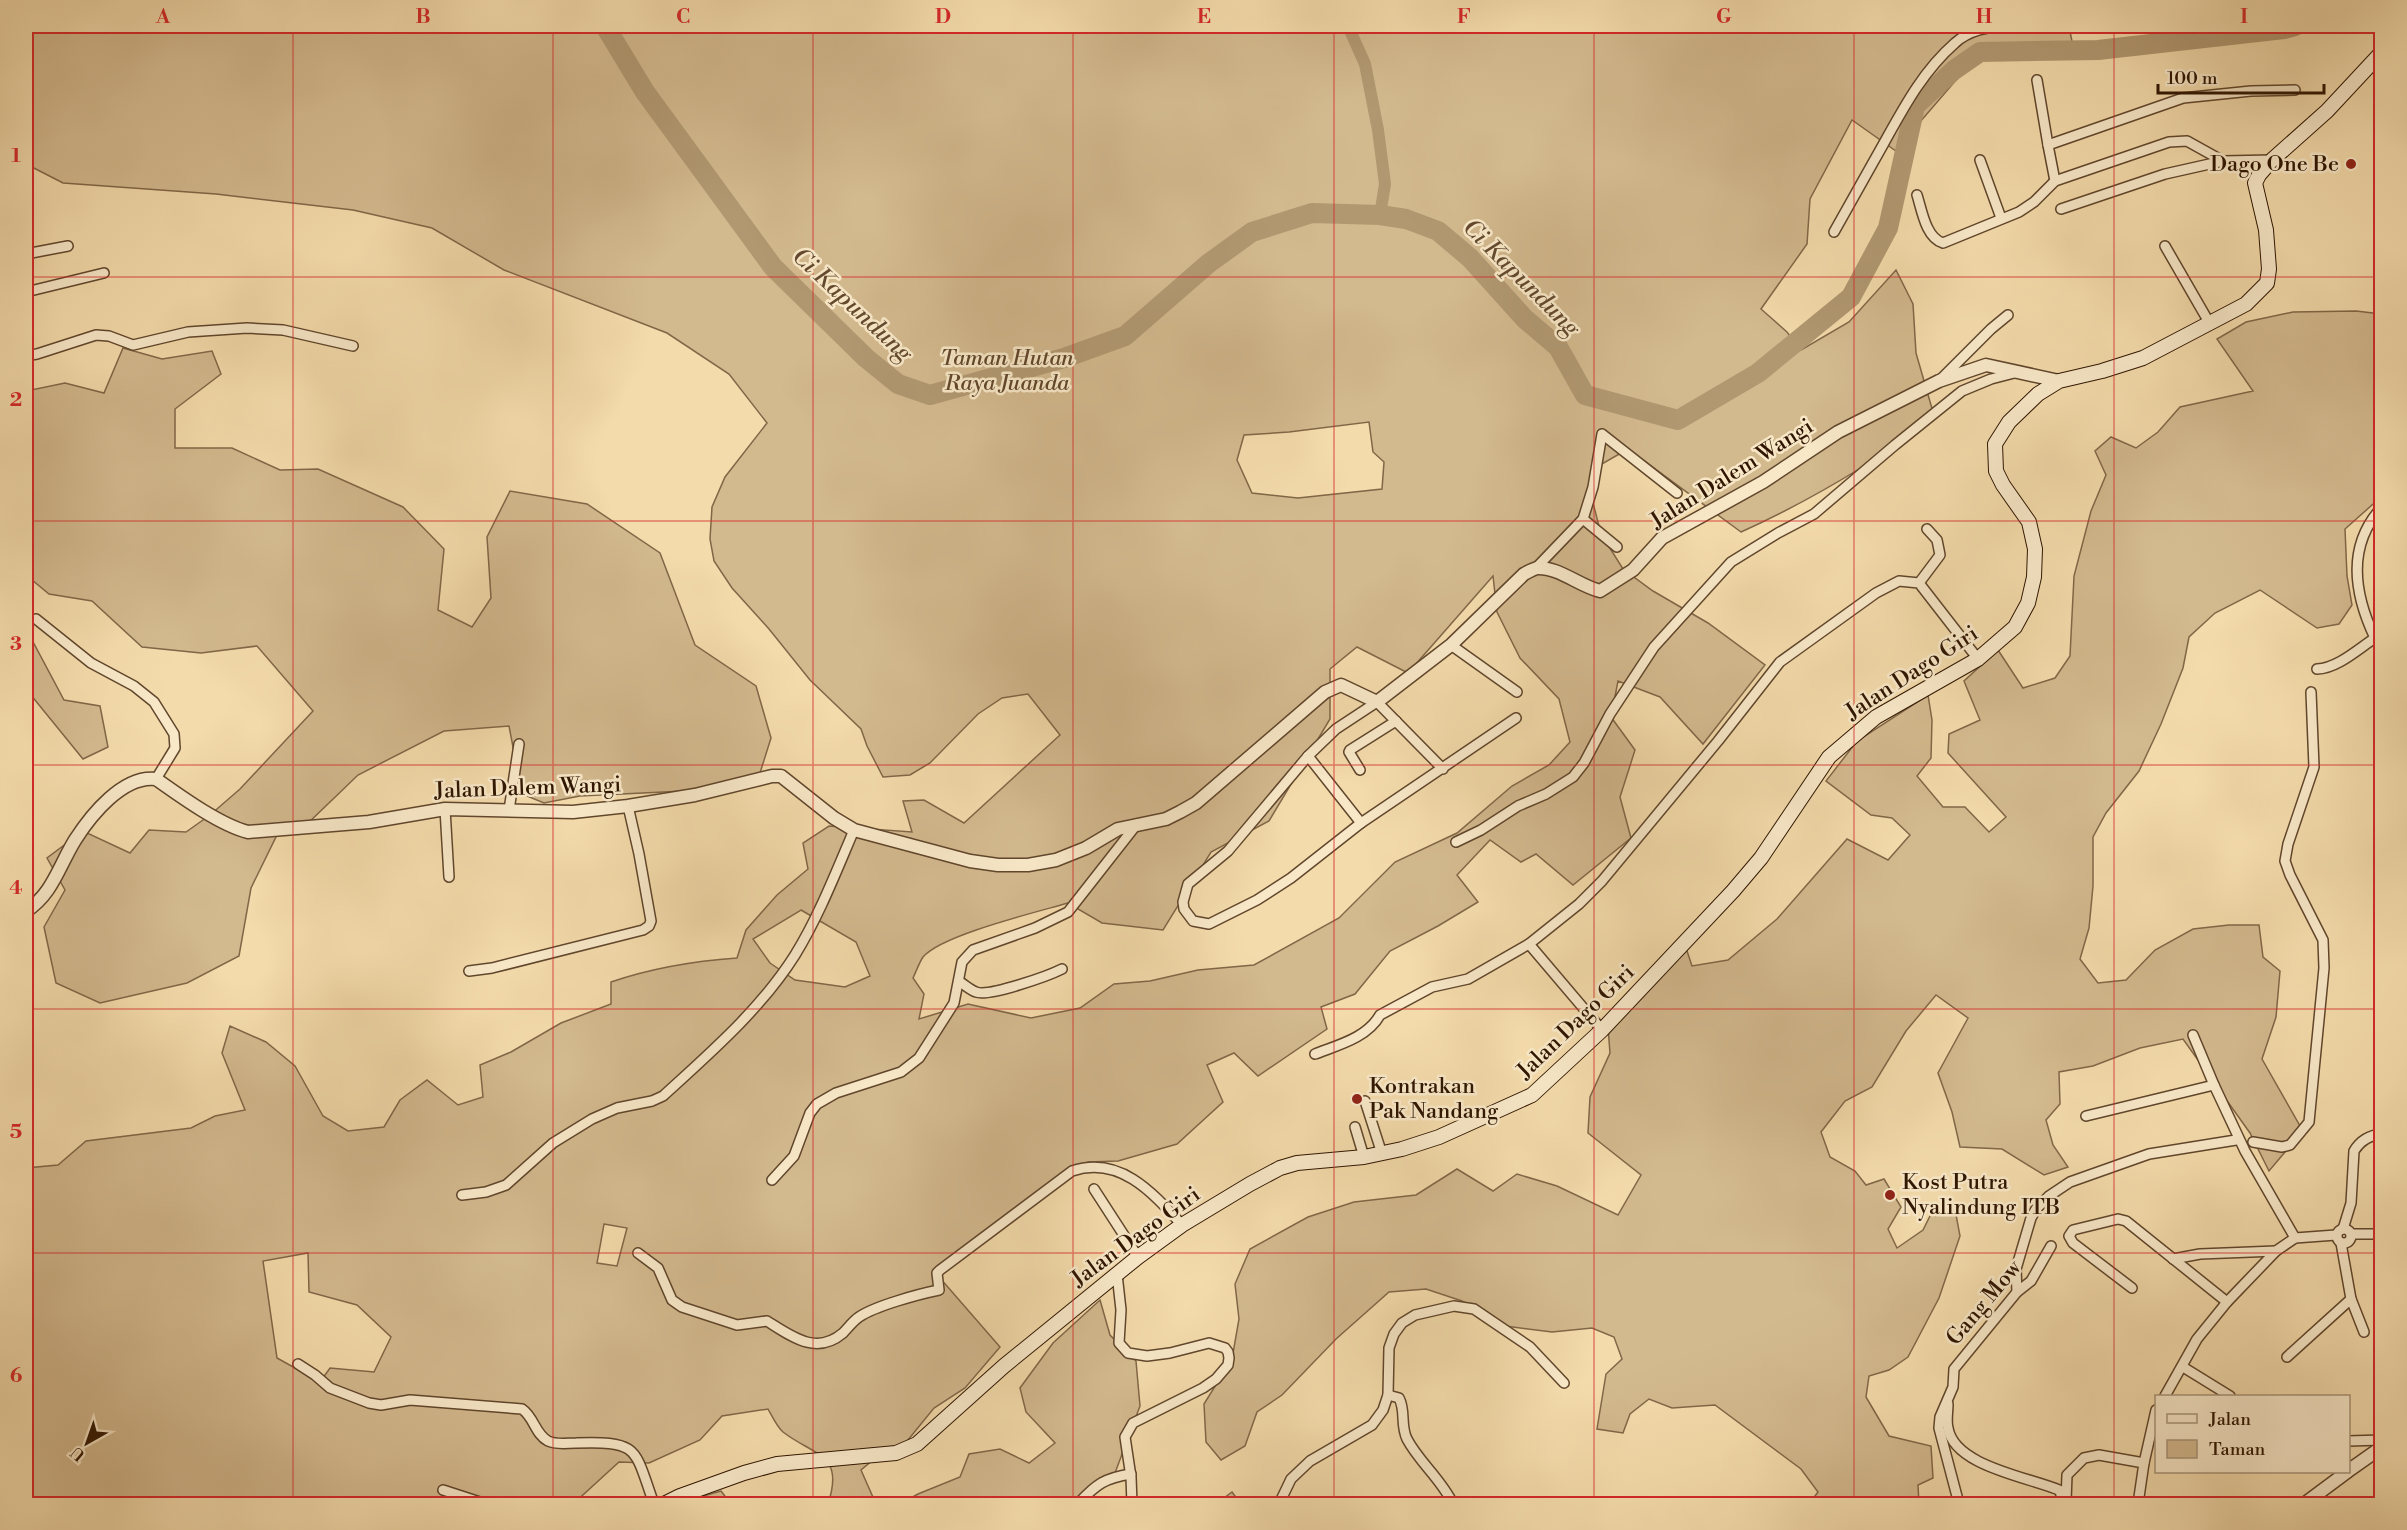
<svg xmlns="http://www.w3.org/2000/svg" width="2407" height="1530" viewBox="0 0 2407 1530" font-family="'Libre Bodoni',serif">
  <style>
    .green { fill: #d3b98e; stroke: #816748; stroke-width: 1.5; fill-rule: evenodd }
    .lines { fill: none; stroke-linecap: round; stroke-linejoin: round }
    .canal { stroke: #b19871; stroke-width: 12 }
    .river { stroke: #b19871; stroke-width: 20 }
    .minor-casing { stroke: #60462c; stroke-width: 12 }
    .tertiary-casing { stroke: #60462c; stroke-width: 15 }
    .secondary-casing { stroke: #2f1501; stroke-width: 16 }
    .minor { stroke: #f8e8c8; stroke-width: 9 }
    .tertiary { stroke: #f8e8c8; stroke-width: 12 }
    .secondary { stroke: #f8e8c8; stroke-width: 14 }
    .grid { fill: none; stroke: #d62828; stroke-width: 1.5; stroke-opacity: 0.55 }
    .poi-dot { fill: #8f2418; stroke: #f8e8c8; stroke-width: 2 }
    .labels { text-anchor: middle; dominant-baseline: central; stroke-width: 5; stroke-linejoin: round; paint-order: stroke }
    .poi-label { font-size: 22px; fill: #2f1501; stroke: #f8e8c8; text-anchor: start }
    .park-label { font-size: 22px; font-style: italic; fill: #60462b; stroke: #f8e8c8 }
    .street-label { font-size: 22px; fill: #2f1501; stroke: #f8e8c8 }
    .water-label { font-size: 24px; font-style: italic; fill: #63492e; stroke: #f8e8c8 }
    .neatline { fill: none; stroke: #d62828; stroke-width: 2 }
    .grid-label { font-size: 20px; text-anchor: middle; font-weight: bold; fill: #d62828 }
  </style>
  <rect width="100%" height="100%" fill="#f4dbab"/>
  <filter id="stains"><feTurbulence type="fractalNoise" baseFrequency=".00333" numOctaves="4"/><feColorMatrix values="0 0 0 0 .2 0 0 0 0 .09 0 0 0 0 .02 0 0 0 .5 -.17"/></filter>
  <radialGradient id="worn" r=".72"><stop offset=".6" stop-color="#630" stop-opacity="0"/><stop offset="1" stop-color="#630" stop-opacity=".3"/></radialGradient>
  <g class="green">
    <path d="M 26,26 L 2069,26 L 2075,57 L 2008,49 L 1986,53 L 1969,65 L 1907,137 L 1903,156 L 1852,120 L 1810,199 L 1807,244 L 1761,309 L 1787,332 L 1801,350 L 1849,322 L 1896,270 L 1913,304 L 1916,353 L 1935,419 C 1874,462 1810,501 1741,532 L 1628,449 L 1600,465 L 1591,495 L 1601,534 L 1623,569 L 1653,591 L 1708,623 L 1765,665 L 1703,744 L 1660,697 L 1618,681 L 1611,717 L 1635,750 L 1620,797 L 1631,838 L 1573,885 L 1536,854 L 1521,862 L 1490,840 L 1457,875 L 1478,902 L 1438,926 L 1390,951 L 1355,994 L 1321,1007 L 1327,1029 L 1258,1076 L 1234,1053 L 1207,1065 L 1223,1102 L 1177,1144 L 1118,1161 L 1088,1162 L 933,1270 L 1000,1347 L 965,1388 L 934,1408 L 903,1446 L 879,1455 L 861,1470 L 876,1504 L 828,1504 C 845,1453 814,1456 783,1432 C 777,1427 772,1416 768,1409 L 722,1416 L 700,1440 L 649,1463 L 619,1462 L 573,1504 L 26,1504 L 26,1168 L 58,1165 L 86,1141 L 191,1128 L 215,1116 L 245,1110 L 222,1053 L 230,1026 L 266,1042 L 295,1066 L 323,1116 L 348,1131 L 384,1127 L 400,1100 L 427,1080 L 458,1105 L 483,1097 L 480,1065 L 511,1052 L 561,1023 L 611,1004 L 611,982 C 652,968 694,961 737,958 L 746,930 L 777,895 L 808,869 L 803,843 L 829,826 L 912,832 L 903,801 L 924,800 L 964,823 L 1060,735 L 1028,694 L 1002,698 L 978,714 L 930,763 L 910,775 L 883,777 L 867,746 L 861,729 L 810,680 L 769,629 L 732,588 L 714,561 L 710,539 L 712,507 L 725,477 L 767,423 L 729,374 L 667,333 L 504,270 L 432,228 L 353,210 L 216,194 L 63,183 L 26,164 ZM 1369,422 L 1373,452 L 1384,462 L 1382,489 L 1298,498 L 1252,493 L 1237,460 L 1244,435 L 1289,432 ZM 1493,576 L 1497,612 L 1520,658 L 1559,699 L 1570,742 L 1549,765 L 1512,786 L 1457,833 L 1395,862 L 1339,918 L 1254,965 L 1198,970 L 1150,981 L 1114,984 L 1080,1008 L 1031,1018 L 968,1004 L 919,1019 L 924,994 L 913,978 C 916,972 919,963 923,957 C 941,935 1037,912 1068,903 L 1102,923 L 1163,930 L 1211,852 L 1269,821 L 1330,719 L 1330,669 L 1357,647 L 1408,673 ZM 801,910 L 856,942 L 870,976 L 845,987 L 795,980 L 770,963 L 753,939 ZM 604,1224 L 627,1228 L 617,1266 L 597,1263 ZM 308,1253 L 309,1292 L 357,1305 L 391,1337 L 374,1372 L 330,1368 L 320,1382 L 277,1358 L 263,1261 Z"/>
    <path d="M 2356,311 L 2381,314 L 2381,497 L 2345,529 L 2347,576 L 2352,605 L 2339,624 L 2317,628 L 2260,590 L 2215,613 L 2189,637 L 2183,668 L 2161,724 L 2139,771 L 2106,813 L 2093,837 L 2093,886 L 2089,928 L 2080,959 L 2098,983 L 2126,980 L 2155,950 L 2193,929 L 2229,925 L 2259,925 L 2263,957 L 2280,971 L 2276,1017 L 2262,1059 L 2300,1126 L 2285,1152 L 2269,1171 L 2250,1133 L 2183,1039 L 2140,1048 L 2093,1066 L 2059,1072 L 2060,1104 L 2046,1120 L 2053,1145 L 2068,1167 L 2044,1175 L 2002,1149 L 1960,1147 L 1952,1112 L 1938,1073 L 1968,1018 L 1936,995 L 1906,1031 L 1872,1087 L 1845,1101 L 1821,1132 L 1830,1157 L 1855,1171 L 1866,1185 L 1884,1179 L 1901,1207 L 1888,1229 L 1897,1248 L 1923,1230 L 1932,1212 L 1955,1209 L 1960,1236 L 1939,1298 L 1908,1357 L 1889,1370 L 1869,1376 L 1866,1397 L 1889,1436 L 1931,1446 L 1933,1478 L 1918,1485 L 1919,1504 L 1809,1504 L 1818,1492 L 1801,1469 L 1715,1405 L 1672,1408 L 1649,1399 L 1630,1414 L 1623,1433 L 1597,1429 L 1606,1374 L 1622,1359 L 1614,1337 L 1592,1328 L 1552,1332 L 1505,1326 L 1462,1301 L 1426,1289 L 1389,1292 L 1336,1339 L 1282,1395 L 1257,1412 L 1245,1446 L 1221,1460 L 1206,1442 L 1204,1404 L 1232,1359 L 1239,1319 L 1235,1284 L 1250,1249 L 1308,1217 L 1354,1202 L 1416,1195 L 1457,1169 L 1493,1191 L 1517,1174 L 1557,1186 L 1618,1215 L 1641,1175 L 1588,1133 L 1590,1097 L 1610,1053 L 1608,1027 L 1685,945 L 1692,966 L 1728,960 L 1777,919 L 1847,839 L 1888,860 L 1910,835 L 1892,818 L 1871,815 L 1826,781 L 1857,741 L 1928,695 L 1932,720 L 1931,758 L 1917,776 L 1943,807 L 1965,807 L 1989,832 L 2006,817 L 1948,753 L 1949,734 L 1980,720 L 1964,681 L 1998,650 L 2023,688 L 2055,678 L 2070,656 L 2074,576 L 2091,511 L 2106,475 L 2095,451 L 2111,437 L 2136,448 L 2158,432 L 2180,407 L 2253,391 L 2217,339 L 2246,322 L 2293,312 Z"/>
    <path d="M 123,348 L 162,359 L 212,351 L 221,374 L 175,409 L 175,448 L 232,448 L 280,470 L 318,469 L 403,507 L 444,549 L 438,610 L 472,627 L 491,598 L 487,537 L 510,491 L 587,504 L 660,553 L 695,645 L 756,686 L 771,738 L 760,773 L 705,790 L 580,796 L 544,803 L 522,794 L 509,726 L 444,731 L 358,775 L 306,825 L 278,833 L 251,888 L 239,956 L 187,983 L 100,1003 L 56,983 L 44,927 L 65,890 L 47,858 L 83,831 L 130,853 L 149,830 L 186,832 L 210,815 L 240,789 L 313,711 L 257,646 L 201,653 L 142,647 L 92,601 L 49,594 L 26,575 L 26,391 L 65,383 L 104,393 Z"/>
    <path d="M 26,635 L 32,640 L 64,700 L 100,706 L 108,747 L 83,759 L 26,689 Z"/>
    <path d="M 1100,1300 L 1110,1335 L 1136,1361 L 1140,1406 L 1112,1481 L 1072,1504 L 900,1504 L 918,1494 L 960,1477 L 969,1454 L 1000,1449 L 1029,1463 L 1055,1443 L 1026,1412 L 1020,1388 L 1053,1343 Z"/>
    <path d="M 721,1491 L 731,1504 L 676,1504 L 678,1503 Z"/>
    <path d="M 1232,1492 L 1241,1504 L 1216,1504 Z"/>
  </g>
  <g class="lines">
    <path class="canal" d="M 1348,26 L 1365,64 L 1378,130 L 1385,184 L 1380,215"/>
    <path class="river" d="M 605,26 L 645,92 L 773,267 L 866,358 L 898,384 L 930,395 L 1064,358 L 1125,336 L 1209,263 L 1252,232 L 1312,213 L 1380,215 L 1406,219 L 1438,231 L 1470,258 L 1525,319 L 1558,347 L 1585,395 L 1678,420 L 1758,373 L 1851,297 L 1888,228 L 1915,106 L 1954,70 L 1980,52 L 2098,50 L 2284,29 L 2295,26"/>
    <defs>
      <g id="minor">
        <path d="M 2037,80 L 2048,145"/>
        <path d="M 1980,160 L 2001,218"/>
        <path d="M 2055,181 L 2048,145 L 2183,98 L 2251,91 L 2295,90"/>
        <path d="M 1917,195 C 1922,211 1926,238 1943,243 L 2019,212 L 2034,202 L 2055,181 L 2169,142 L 2187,141 L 2223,161 L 2272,160"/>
        <path d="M 2061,209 L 2165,174 L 2223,161"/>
        <path d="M 1834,232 C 1851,202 1867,173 1884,143 C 1904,107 1923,71 1955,43 C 1969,30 1992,26 2011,26"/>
        <path d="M 2165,246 L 2210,324"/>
        <path d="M 26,254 L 68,246"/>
        <path d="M 26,292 L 104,273"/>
        <path d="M 26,351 L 31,355 L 37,354 L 96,335 L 109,336 L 133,345 L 188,332 L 247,328 L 283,330 L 353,346"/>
        <path d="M 1941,379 L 1991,329 L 2008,315"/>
        <path d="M 1583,519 L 1617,547"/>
        <path d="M 1536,568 L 1583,519 L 1593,487 L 1602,434 L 1677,493"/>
        <path d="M 1919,583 L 1940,555 L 1937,540 L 1927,529"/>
        <path d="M 36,619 L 91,663 L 134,686 L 154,702 L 174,734 L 175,748 L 156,779"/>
        <path d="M 1451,645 L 1517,692"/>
        <path d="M 2317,669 C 2338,668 2358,649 2375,638 C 2354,594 2346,546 2382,507"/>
        <path d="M 1308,756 L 1228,851 L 1188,884 L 1183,902 L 1184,909 L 1193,921 L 1209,924 L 1257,900 L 1291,878 L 1361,823 L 1516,718"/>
        <path d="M 1360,770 L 1349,752 L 1350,750 L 1396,721"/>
        <path d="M 445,809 L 449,877"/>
        <path d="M 509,810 L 519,744"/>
        <path d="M 1361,823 L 1308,756 L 1336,729 L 1377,702 L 1443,769"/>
        <path d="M 1456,842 L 1481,830 L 1518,806 L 1546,794 L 1573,777 L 1584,763 L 1610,714 L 1654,647 L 1731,562 L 1778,533 L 1814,514 L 1895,445 L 1962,391 L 1991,379 L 2018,372"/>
        <path d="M 1529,944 L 1602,1030"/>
        <path d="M 469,971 L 492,968 L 643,930 L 649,926 L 651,921 L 639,854 L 628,806"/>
        <path d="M 960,982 C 965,985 970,990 976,992 C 989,997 1048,976 1062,969"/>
        <path d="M 2193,1035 L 2214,1085"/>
        <path d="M 1315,1054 C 1338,1045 1367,1038 1380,1015 L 1432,987 L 1468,979 L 1529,944 L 1579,904 L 1602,881 L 1718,741 L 1780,662 L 1876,593 L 1899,581 L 1919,583 L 1978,659"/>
        <path d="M 1365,1101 L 1382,1154"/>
        <path d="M 2086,1116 L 2214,1085 L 2245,1151 L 2295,1238"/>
        <path d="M 1355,1127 L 1364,1157"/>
        <path d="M 2253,1142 L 2282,1147 L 2290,1145 L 2309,1122 L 2324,968 L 2323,940 L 2290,875 L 2285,861 L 2288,844 L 2314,767 L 2311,692"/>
        <path d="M 772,1180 L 794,1156 L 810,1113 L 817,1104 L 836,1093 L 901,1072 L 919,1058 L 954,1003 L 962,962 L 973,950 L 1035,928 L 1068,912 L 1137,824"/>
        <path d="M 1094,1189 L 1138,1257"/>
        <path d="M 462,1195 L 486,1192 L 506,1185 L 553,1143 L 592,1119 L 617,1108 L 652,1101 L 663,1096 C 710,1053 761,1009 795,955 C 819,916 836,872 854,830"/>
        <circle cx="2344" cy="1236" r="7"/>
        <path d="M 2343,1229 L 2351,1203 L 2354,1151 C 2360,1141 2370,1135 2382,1134"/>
        <path d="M 2351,1234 L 2382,1234"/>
        <path d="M 638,1253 L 658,1268 L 672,1300 L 682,1307 L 737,1325 L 767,1321 C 791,1336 816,1356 843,1333 C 848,1328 853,1321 859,1317 C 875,1306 919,1294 939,1290 L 937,1273 L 940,1270 L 1072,1171 C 1120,1155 1153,1193 1182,1225"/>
        <path d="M 2173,1259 L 2200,1254 L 2276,1251"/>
        <path d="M 1117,1274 L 1121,1310 L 1119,1343 L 1128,1353 L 1147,1356 L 1170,1353 L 1209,1343 L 1225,1348 L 1228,1352 L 1229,1358 L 1228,1365 L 1216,1379 L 1203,1388 L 1133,1423 L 1125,1437 L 1131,1477 L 1132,1504"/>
        <path d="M 2132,1288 L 2073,1243 L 2069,1236 L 2073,1230 L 2118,1219 L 2126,1221 L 2227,1302"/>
        <path d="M 2017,1292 L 2016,1269 L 2031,1218 L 2036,1209 L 2049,1196 L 2070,1182 L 2149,1154 L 2236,1140"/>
        <path d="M 2351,1299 L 2364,1332"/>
        <path d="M 2287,1357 L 2351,1299 L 2341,1243"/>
        <path d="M 298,1364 L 315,1375 L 330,1388 L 369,1403 L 381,1405 L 410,1400 L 522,1409 C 534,1417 535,1434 548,1441 C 556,1445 567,1443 576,1443 C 640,1441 634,1448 654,1504"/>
        <path d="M 2183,1367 L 2230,1396"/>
        <path d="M 1388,1395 L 1399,1398 C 1406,1411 1400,1425 1407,1439 C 1419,1462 1442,1480 1453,1504"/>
        <path d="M 2165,1396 L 2197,1339 L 2227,1302 L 2276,1251 L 2295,1238 L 2336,1235"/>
        <path d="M 1948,1404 C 1948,1412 1946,1421 1948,1428 C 1954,1466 2028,1477 2059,1490 L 2061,1494 L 2061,1504"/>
        <path d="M 2348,1441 L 2382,1440"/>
        <path d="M 443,1490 L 486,1504"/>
        <path d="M 2066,1501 L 2067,1475 L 2084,1458 L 2099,1455 L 2144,1463"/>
        <path d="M 1078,1504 C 1096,1484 1105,1478 1131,1474"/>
        <path d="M 1279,1504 L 1291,1479 L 1310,1461 L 1372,1425 L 1383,1410 L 1388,1395 L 1389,1348 L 1394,1334 L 1402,1323 L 1415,1315 L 1454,1306 L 1474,1309 L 1530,1347 L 1564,1383"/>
        <path d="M 1959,1504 L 1939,1428 L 1940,1417 L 1953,1387 L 1954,1369 L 2017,1292 L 2031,1281 L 2051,1246"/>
        <path d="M 2138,1504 L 2144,1463 L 2156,1410"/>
      </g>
      <g id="tertiary">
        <path d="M 26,911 C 52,895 59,866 75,840 C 91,815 123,775 156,779 C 180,796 220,825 248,832 L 369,822 L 445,809 L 573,812 L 628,806 L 695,795 L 772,776 L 781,776 L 834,818 L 854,830 L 970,861 L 998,865 L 1028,865 L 1056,860 L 1086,848 L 1118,829 L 1166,819 L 1180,812 L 1196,803 L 1325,692 L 1341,685 L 1377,702 L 1451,645 L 1524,574 C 1528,572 1533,569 1537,568 C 1559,567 1579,586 1600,591 L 1633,570 L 1662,538 L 1763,482 L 1838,432 L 1939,381 L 1986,365 L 2059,381"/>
        <path d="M 2348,1471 L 2382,1447"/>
        <path d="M 2304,1504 L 2347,1472"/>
      </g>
      <path id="secondary" d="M 664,1504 L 680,1496 L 744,1473 L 777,1464 L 896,1453 L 917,1444 L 1004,1366 L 1138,1257 L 1182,1225 L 1250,1184 L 1280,1168 L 1297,1163 L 1364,1157 L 1402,1149 L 1439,1137 L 1532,1095 L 1602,1030 L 1733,891 L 1761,858 L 1829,757 L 1876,717 L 1978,659 L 2015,627 L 2028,603 L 2034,577 L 2035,549 L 2029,522 L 2003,485 L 1996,471 L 1995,444 L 2009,422 L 2038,394 L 2059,381 L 2102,371 L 2143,358 L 2246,304 L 2267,283 L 2269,269 L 2266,230 L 2255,183 L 2259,175 L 2272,160 L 2327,111 L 2382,52"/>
    </defs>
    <use href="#minor" class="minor-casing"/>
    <use href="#tertiary" class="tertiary-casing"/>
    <use href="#secondary" class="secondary-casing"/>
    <use href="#minor" class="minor"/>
    <use href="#tertiary" class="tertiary"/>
    <use href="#secondary" class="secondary"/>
  </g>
  <path class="grid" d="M 293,26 L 293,1504M 553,26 L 553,1504M 813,26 L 813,1504M 1073,26 L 1073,1504M 1334,26 L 1334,1504M 1594,26 L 1594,1504M 1854,26 L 1854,1504M 2114,26 L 2114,1504M 26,277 L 2382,277M 26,521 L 2382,521M 26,765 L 2382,765M 26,1009 L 2382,1009M 26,1253 L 2382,1253"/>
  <g class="poi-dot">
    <circle cx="2351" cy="164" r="6"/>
    <circle cx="1357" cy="1099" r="6"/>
    <circle cx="1890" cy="1195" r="6"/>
  </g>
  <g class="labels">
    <g class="poi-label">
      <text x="2339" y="164" text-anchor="end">Dago One Be</text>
      <text x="1369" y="1086">Kontrakan<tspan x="1369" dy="25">Pak Nandang</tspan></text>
      <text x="1902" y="1182">Kost Putra<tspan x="1902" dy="25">Nyalindung ITB</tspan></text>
    </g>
    <g class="park-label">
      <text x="1007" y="358">Taman Hutan<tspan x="1007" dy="25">Raya Juanda</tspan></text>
    </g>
    <g class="street-label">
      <text transform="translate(1732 474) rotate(-32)">Jalan Dalem Wangi</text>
      <text transform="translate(1912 673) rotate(-33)">Jalan Dago Giri</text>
      <text transform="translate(528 788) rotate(-2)">Jalan Dalem Wangi</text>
      <text transform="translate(1576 1022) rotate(-44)">Jalan Dago Giri</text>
      <text transform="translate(1136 1237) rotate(-36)">Jalan Dago Giri</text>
      <text transform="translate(1984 1303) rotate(-50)">Gang Mow</text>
    </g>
    <g class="water-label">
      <text transform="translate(1521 278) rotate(45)">Ci Kapundung</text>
      <text transform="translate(852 305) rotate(43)">Ci Kapundung</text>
    </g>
  </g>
  <rect width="2407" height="1530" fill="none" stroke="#f4dbab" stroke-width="66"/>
  <rect x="2155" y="1395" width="195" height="78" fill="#f8e8c8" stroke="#a89478" stroke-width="1.5"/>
  <rect x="2167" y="1414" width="30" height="9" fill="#f8e8c8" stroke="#a89478" stroke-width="1.5"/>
  <text x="2209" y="1425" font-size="18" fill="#2f1501">Jalan</text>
  <rect x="2167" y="1440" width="30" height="18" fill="#d3b98e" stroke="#a89478" stroke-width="1.5"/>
  <text x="2209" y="1455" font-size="18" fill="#2f1501">Taman</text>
  <g transform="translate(87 1443) rotate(220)" stroke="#f8e8c8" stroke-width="4.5" paint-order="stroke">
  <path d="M0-4.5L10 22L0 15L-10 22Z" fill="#2f1501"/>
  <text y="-9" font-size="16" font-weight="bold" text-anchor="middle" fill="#2f1501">U</text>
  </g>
  <path d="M2158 84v9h166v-9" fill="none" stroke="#2f1501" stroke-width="3"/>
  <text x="2167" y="84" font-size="18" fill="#2f1501" stroke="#f8e8c8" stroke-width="4.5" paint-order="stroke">100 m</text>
  <rect x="33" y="33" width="2341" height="1464" class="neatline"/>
  <g class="grid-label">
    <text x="163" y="23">A</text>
    <text x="423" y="23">B</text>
    <text x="683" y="23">C</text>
    <text x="943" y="23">D</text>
    <text x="1204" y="23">E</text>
    <text x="1464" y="23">F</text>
    <text x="1724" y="23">G</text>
    <text x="1984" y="23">H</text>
    <text x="2244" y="23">I</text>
    <text x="16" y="162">1</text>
    <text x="16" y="406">2</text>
    <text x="16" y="650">3</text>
    <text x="16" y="894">4</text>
    <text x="16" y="1138">5</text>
    <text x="16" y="1382">6</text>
  </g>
  <rect width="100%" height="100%" filter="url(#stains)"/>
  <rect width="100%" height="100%" fill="url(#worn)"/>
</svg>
